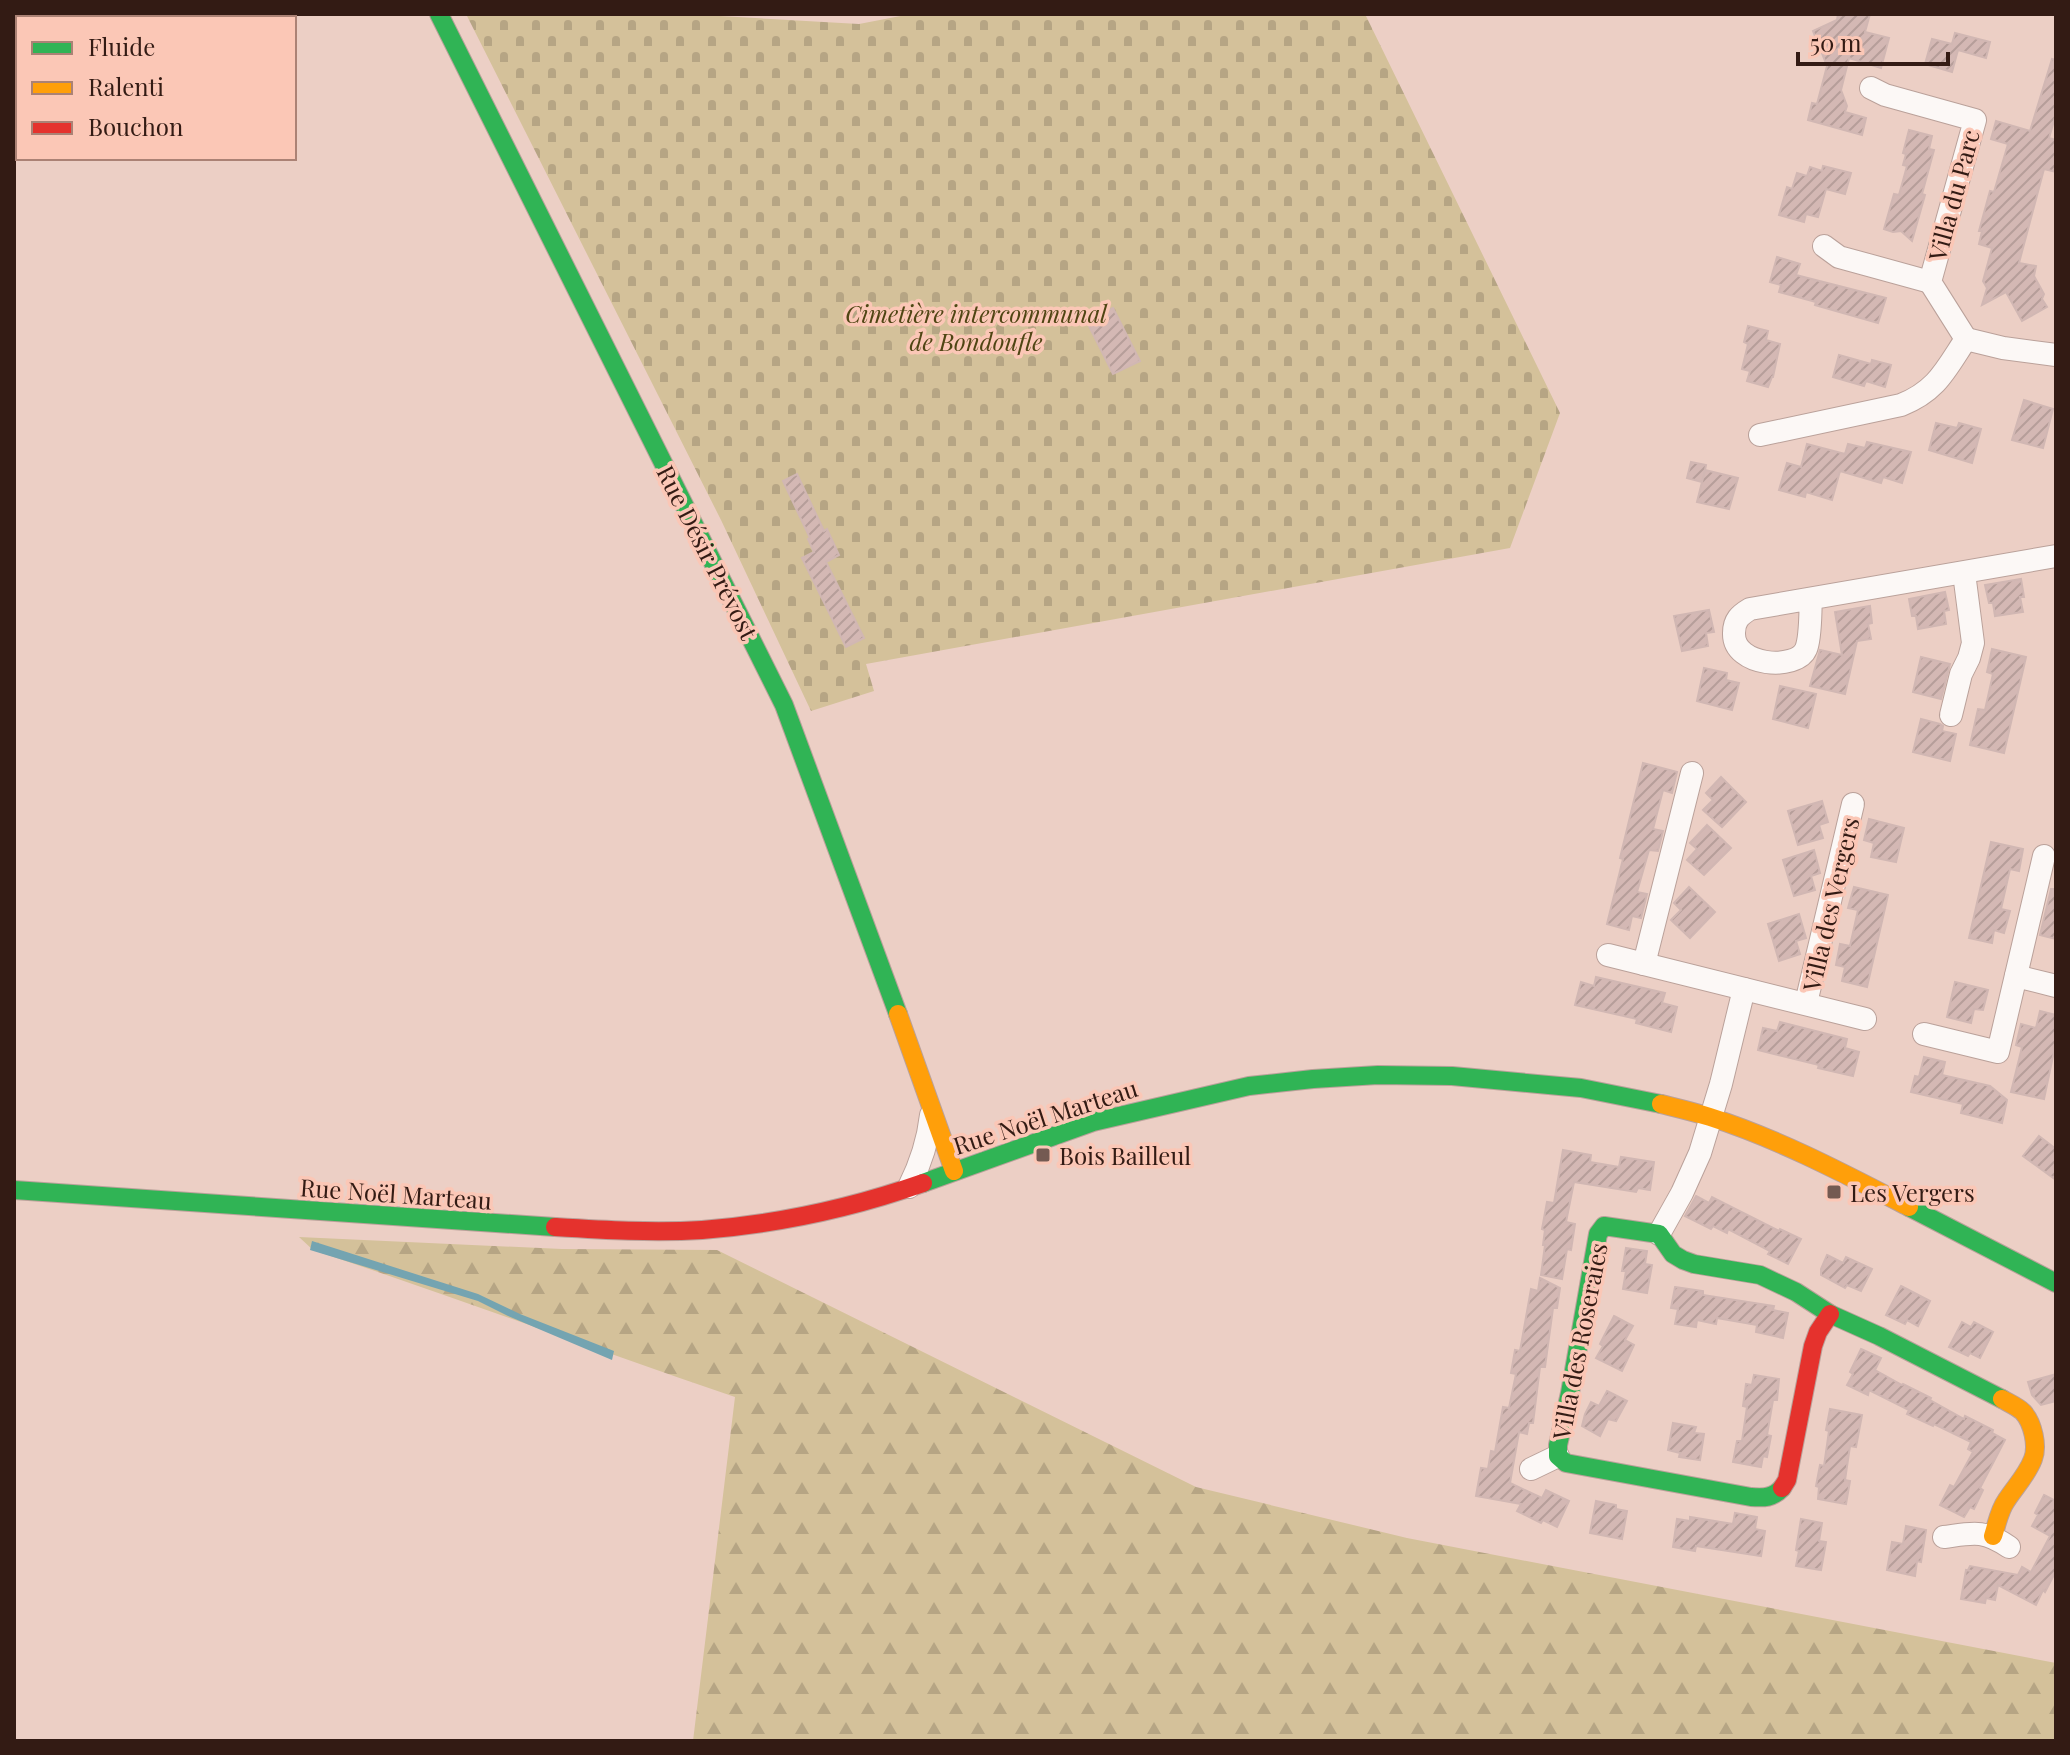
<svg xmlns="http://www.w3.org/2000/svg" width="2070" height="1755" viewBox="0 0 2070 1755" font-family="'Playfair Display',serif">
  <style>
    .forest { fill: url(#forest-firs) }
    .cemetery { fill: url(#cemetery-stones) }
    .water { fill: #74a4b1 }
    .building { fill: url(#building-hatch); stroke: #d1b7b3; stroke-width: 2 }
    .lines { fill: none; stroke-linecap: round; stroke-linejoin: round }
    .street-casing { stroke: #baa19a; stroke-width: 24 }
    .fast-casing { stroke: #baa19a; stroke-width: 20 }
    .slow-casing { stroke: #baa19a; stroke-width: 20 }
    .jam-casing { stroke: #baa19a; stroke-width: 20 }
    .street { stroke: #fcf8f6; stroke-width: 22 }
    .fast { stroke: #30b455; stroke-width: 18 }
    .slow { stroke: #ff9f0a; stroke-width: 18 }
    .jam { stroke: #e5322d; stroke-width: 18 }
    .poi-dot { fill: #745a52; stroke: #fbc7b6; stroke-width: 3 }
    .labels { text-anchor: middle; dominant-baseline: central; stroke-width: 7; stroke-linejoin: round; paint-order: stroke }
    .street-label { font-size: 24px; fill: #331b14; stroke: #fbc7b6 }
    .park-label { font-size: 24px; font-style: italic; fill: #4f4513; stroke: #fbc7b6 }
    .poi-label { font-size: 24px; fill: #331b14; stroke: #fbc7b6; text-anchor: start }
  </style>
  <defs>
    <pattern id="forest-firs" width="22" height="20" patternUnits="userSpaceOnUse" patternTransform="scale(2)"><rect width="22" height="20" fill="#d4c19a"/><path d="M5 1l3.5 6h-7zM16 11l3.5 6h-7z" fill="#b6a584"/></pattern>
    <pattern id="cemetery-stones" width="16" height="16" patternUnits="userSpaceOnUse" patternTransform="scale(2)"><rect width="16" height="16" fill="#d4c19a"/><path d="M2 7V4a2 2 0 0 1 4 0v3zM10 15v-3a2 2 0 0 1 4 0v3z" fill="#b6a584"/></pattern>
    <pattern id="building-hatch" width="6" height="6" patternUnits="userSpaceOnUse" patternTransform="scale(2)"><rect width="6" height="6" fill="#d4b8b4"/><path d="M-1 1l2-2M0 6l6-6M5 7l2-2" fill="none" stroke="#b69e9a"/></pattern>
  </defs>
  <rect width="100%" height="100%" fill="#eccfc5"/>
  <path class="forest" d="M 299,1237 L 562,1249 L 717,1250 L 1196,1487 L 1407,1538 L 2056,1663 L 2056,1741 L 693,1741 L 735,1397 C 594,1349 454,1297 313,1250 Z"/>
  <path class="cemetery" d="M 466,14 L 685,14 L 859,24 L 911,14 L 1365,14 L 1560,413 L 1510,548 L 866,664 L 874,691 L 811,711 L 721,520 Z"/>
  <path class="water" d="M 312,1241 L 478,1294 L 520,1314 L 614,1351 L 612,1360 L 508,1316 L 478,1301 L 310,1250 Z"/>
  <g class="building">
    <path d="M 1838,14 L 1870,14 L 1865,32 L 1889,38 L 1881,68 L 1849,58 L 1841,90 L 1847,106 L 1845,112 L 1866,118 L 1862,135 L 1808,120 L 1812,103 L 1817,104 L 1827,66 L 1813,31 L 1837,20 Z"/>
    <path d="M 1955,33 L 1990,42 L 1986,58 L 1958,50 L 1952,72 L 1925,64 L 1932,39 L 1952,44 Z"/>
    <path d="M 2052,59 L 2056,60 L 2056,114 L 2049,138 L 2056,140 L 2056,172 L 2044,169 L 2019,263 L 2036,266 L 2034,276 L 2044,294 L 2042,299 L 2047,307 L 2022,321 L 2006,292 L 1982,305 L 1987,288 L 1983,281 L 1992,248 L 1979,244 L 1982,231 L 1979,231 L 1990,191 L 1994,192 L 2008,144 L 1991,139 L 1996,121 L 2030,131 Z"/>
    <path d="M 1909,130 L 1932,136 L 1929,149 L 1934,150 L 1922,194 L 1925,195 L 1912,241 L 1901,231 L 1893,232 L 1884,229 L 1894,194 L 1899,195 L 1907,166 L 1903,165 L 1906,154 L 1903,153 Z"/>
    <path d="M 1823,166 L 1851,173 L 1845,194 L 1826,189 L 1818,217 L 1806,214 L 1804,222 L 1779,215 L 1787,187 L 1792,189 L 1797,173 L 1807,176 L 1810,167 L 1822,171 Z"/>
    <path d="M 1777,257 L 1800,264 L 1796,275 L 1886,298 L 1878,323 L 1815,305 L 1816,302 L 1779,292 L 1781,285 L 1770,282 Z"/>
    <path d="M 1113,308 L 1140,361 L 1113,374 L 1086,320 Z"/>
    <path d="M 1748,326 L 1768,331 L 1766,340 L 1780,344 L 1773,377 L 1772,377 L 1768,387 L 1747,381 L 1750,371 L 1742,369 L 1748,344 L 1744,342 Z"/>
    <path d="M 1839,355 L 1871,364 L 1872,360 L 1891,365 L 1885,387 L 1866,381 L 1864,386 L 1833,377 Z"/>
    <path d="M 2024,400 L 2053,409 L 2043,448 L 2012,440 Z"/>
    <path d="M 1936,423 L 1957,428 L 1959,423 L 1981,429 L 1972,463 L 1929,450 Z"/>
    <path d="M 1867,442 L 1911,452 L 1902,483 L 1883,477 L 1881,483 L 1840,471 L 1832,500 L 1806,492 L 1805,497 L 1779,490 L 1787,463 L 1801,467 L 1807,444 L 1845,454 L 1848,444 L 1865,448 Z"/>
    <path d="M 1691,462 L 1706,465 L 1705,470 L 1738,478 L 1729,509 L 1697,502 L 1705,470 L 1702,482 L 1687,478 Z"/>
    <path d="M 797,474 L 824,531 L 827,529 L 839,555 L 826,562 L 864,638 L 846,647 L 802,558 L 814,552 L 808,539 L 810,538 L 783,481 Z"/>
    <path d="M 2021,579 L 2024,597 L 2020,597 L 2023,612 L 1995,616 L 1993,603 L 1989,603 L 1985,585 Z"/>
    <path d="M 1945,592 L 1949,610 L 1944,611 L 1946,624 L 1918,629 L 1916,616 L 1912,616 L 1909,599 Z"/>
    <path d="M 1870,606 L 1872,623 L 1868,624 L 1871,639 L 1857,641 L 1845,694 L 1810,686 L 1820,650 L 1842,655 L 1835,612 Z"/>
    <path d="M 1709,610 L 1714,632 L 1706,633 L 1708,646 L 1682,651 L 1674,616 Z"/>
    <path d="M 1992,649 L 2026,657 L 2004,753 L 1970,745 L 1978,709 L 1985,710 L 1993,674 L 1987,672 Z"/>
    <path d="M 1921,657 L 1950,664 L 1941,699 L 1913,692 Z"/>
    <path d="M 1704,668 L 1727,673 L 1726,680 L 1739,683 L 1732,710 L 1697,701 Z"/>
    <path d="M 1780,686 L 1816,694 L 1808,728 L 1773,719 Z"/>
    <path d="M 1921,719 L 1940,724 L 1943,726 L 1942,731 L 1956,734 L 1950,761 L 1913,752 Z"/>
    <path d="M 1643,763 L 1677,772 L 1672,793 L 1663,790 L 1653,829 L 1663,831 L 1658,851 L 1649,850 L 1637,892 L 1647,894 L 1641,918 L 1632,916 L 1629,930 L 1607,924 L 1623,859 L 1620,858 Z"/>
    <path d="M 1721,777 L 1746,802 L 1722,827 L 1703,810 L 1713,800 L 1706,793 Z"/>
    <path d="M 1822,801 L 1828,822 L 1819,825 L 1823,838 L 1798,845 L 1788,811 Z"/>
    <path d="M 1869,819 L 1904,828 L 1896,862 L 1871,857 L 1874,843 L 1864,840 Z"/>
    <path d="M 1707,825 L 1731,848 L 1704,875 L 1687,860 L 1697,849 L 1690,843 Z"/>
    <path d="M 1991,842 L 2023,849 L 2019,871 L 2010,869 L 2001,909 L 2010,911 L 2004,933 L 1994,930 L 1992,943 L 1969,938 Z"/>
    <path d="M 1814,850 L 1820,873 L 1811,876 L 1815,890 L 1794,896 L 1783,860 Z"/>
    <path d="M 1689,887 L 1715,912 L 1690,938 L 1671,920 L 1681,910 L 1674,903 Z"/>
    <path d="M 1854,887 L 1888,895 L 1867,987 L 1842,981 L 1845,967 L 1836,965 L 1840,944 L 1850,946 L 1858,910 L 1848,908 Z"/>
    <path d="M 2051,889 L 2056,889 L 2056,939 L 2040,935 Z"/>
    <path d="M 1799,914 L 1806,938 L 1796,941 L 1800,954 L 1779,961 L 1768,924 Z"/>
    <path d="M 1596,977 L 1665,993 L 1662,1003 L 1677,1007 L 1671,1032 L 1636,1023 L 1637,1019 L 1575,1005 L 1581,982 L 1594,986 Z"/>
    <path d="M 1955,982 L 1988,990 L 1983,1010 L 1974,1009 L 1971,1023 L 1947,1017 Z"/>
    <path d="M 2040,1011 L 2056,1015 L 2056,1042 L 2044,1099 L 2011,1092 L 2022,1047 L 2016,1045 L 2021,1024 L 2036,1028 Z"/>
    <path d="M 1780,1022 L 1847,1039 L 1845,1048 L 1859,1052 L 1853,1076 L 1818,1068 L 1819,1065 L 1758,1050 L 1763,1028 L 1777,1031 Z"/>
    <path d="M 1924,1057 L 1945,1062 L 1942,1075 L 1990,1086 L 2007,1100 L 2002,1123 L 1961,1113 L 1963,1104 L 1911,1092 L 1915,1076 L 1919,1077 Z"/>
    <path d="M 2039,1136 L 2056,1149 L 2056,1180 L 2023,1156 Z"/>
    <path d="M 1563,1150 L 1591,1155 L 1590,1162 L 1619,1167 L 1621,1157 L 1654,1162 L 1650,1190 L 1638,1188 L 1636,1192 L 1574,1182 L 1566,1222 L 1575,1224 L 1571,1250 L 1567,1249 L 1562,1279 L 1541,1275 L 1545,1245 L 1543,1245 L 1545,1230 L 1542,1229 L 1547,1202 L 1554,1203 Z"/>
    <path d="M 1696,1196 L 1709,1203 L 1712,1197 L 1779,1231 L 1780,1229 L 1801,1239 L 1788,1264 L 1768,1254 L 1770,1251 L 1728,1229 L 1727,1233 L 1713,1226 L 1711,1229 L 1685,1216 Z"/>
    <path d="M 1626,1248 L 1647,1251 L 1645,1264 L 1652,1265 L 1647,1293 L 1623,1289 L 1626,1271 L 1622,1271 Z"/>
    <path d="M 1827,1255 L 1843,1263 L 1846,1257 L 1872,1269 L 1861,1291 L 1847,1285 L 1845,1288 L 1821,1275 L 1821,1269 Z"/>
    <path d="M 1540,1278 L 1560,1288 L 1557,1308 L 1553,1308 L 1545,1367 L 1540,1367 L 1533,1423 L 1529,1423 L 1527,1434 L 1519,1432 L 1510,1483 L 1542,1498 L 1546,1490 L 1569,1501 L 1557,1527 L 1543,1520 L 1541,1523 L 1517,1511 L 1521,1504 L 1476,1496 L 1481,1468 L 1488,1469 L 1491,1451 L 1495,1452 L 1503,1407 L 1509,1408 L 1516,1374 L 1511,1373 L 1515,1350 L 1520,1351 L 1531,1289 L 1538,1291 Z"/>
    <path d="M 1901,1286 L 1930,1301 L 1918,1326 L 1907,1320 L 1905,1324 L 1886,1315 Z"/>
    <path d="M 1675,1287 L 1703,1291 L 1703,1295 L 1774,1306 L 1773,1310 L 1788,1313 L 1783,1338 L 1756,1332 L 1757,1325 L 1717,1318 L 1716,1324 L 1697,1320 L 1696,1327 L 1675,1324 L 1678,1309 L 1671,1308 Z"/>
    <path d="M 1614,1316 L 1633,1326 L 1625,1340 L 1634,1345 L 1622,1371 L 1596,1358 L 1603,1346 L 1600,1344 Z"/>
    <path d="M 1962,1322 L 1971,1327 L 1974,1322 L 1993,1332 L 1980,1358 L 1970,1353 L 1968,1356 L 1949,1347 Z"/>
    <path d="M 1861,1349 L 1881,1358 L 1875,1370 L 1902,1385 L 1903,1384 L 1931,1398 L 1930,1400 L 1964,1419 L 1965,1416 L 1993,1430 L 1992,1433 L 2005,1440 L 1980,1488 L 1983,1490 L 1974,1509 L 1970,1507 L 1964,1517 L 1940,1505 L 1950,1485 L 1954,1487 L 1973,1452 L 1968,1449 L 1971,1442 L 1934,1424 L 1933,1426 L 1907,1414 L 1909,1410 L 1869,1390 L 1868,1395 L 1847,1385 L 1853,1374 L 1850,1372 Z"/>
    <path d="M 2056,1374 L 2056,1401 L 2041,1405 L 2032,1395 L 2028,1382 Z"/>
    <path d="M 1754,1375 L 1779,1379 L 1777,1400 L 1773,1400 L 1767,1435 L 1771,1436 L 1767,1457 L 1763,1456 L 1761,1467 L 1733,1462 L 1737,1441 L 1742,1441 L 1747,1407 L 1743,1406 L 1746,1384 L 1752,1385 Z"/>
    <path d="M 1607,1391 L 1627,1401 L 1616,1421 L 1608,1419 L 1600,1436 L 1582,1426 L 1585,1414 L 1591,1402 L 1599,1406 Z"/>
    <path d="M 1830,1409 L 1862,1415 L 1856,1447 L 1850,1446 L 1845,1480 L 1850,1481 L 1846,1504 L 1818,1499 L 1819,1487 L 1816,1486 L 1820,1465 L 1824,1466 L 1829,1431 L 1826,1430 Z"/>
    <path d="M 1673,1423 L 1696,1427 L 1694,1433 L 1704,1434 L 1700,1460 L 1679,1457 L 1680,1453 L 1668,1450 Z"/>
    <path d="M 2044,1495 L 2056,1501 L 2056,1571 L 2045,1592 L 2043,1590 L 2036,1605 L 1998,1585 L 1995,1600 L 1986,1598 L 1985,1603 L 1961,1599 L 1966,1570 L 1971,1571 L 1968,1570 L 1970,1566 L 2018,1575 L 2022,1567 L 2031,1572 L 2050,1536 L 2032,1526 L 2038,1515 L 2035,1513 Z"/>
    <path d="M 1596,1501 L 1616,1505 L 1616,1509 L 1627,1511 L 1622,1539 L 1590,1533 Z"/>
    <path d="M 1735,1513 L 1757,1517 L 1755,1529 L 1765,1531 L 1761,1556 L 1696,1546 L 1695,1551 L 1673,1547 L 1677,1519 L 1690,1521 L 1690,1517 L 1733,1524 Z"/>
    <path d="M 1801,1519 L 1822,1523 L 1819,1541 L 1826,1542 L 1821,1570 L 1796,1566 L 1799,1551 L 1796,1550 Z"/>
    <path d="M 1906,1526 L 1926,1530 L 1921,1562 L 1917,1561 L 1915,1576 L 1887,1570 L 1892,1542 L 1903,1544 Z"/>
  </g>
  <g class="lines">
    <defs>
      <g id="street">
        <path d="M 1824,246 L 1839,257 L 1930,282"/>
        <path d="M 1966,339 L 2003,348 L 2056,355"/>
        <path d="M 1760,435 L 1901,405 C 1937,391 1946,369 1966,339 L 1930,282 L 1975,120 L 1885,95 L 1871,88"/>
        <path d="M 1811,599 C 1810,612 1811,637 1806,649 C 1797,671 1733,667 1734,633 C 1734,620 1740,615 1750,609 L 2056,556"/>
        <path d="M 1951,715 L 1961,674 L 1969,658 L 1973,643 L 1964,573"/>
        <path d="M 1608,955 L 1865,1019"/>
        <path d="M 1644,964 L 1692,773"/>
        <path d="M 2016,976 L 2056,986"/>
        <path d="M 1806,1003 L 1853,804"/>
        <path d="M 1924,1034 L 1998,1052 L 2044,856"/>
        <path d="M 909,1187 C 921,1163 928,1142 931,1115"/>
        <path d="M 1659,1234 L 1682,1193 L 1700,1153 L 1721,1084 L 1744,989"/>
        <path d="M 1531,1469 L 1558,1456"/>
        <path d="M 1944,1537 C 1973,1533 1983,1529 2009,1547"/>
      </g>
      <g id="fast">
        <path d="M 439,14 L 784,705 L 898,1014"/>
        <path d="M 923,1183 L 1093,1122 L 1249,1086 L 1313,1079 L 1378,1075 L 1452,1076 L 1581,1088 L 1661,1104"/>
        <path d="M 14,1190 L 555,1227"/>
        <path d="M 1909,1207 L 2056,1283"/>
        <path d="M 1782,1488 C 1773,1498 1764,1498 1751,1497 L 1566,1463 L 1558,1456 L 1558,1445 L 1570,1393 L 1598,1234 L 1604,1226 L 1659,1234 L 1673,1254 L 1683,1260 L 1694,1264 L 1760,1275 L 1796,1292 L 1830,1314 L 1879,1336 L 2002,1399"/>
      </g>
      <g id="slow">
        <path d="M 898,1014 L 954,1171"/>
        <path d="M 1661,1104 C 1677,1108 1694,1112 1710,1117 C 1779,1139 1845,1174 1909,1207"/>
        <path d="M 1993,1536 C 1997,1524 1999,1511 2006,1501 C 2015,1487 2027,1475 2033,1459 C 2038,1446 2033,1423 2023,1412 C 2018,1407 2009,1403 2002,1399"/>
      </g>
      <g id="jam">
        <path d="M 555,1227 C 604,1230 653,1233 702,1230 C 777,1224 852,1208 923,1183"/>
        <path d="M 1782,1488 L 1787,1480 L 1813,1346 L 1818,1332 L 1830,1314"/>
      </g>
    </defs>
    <use href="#street" class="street-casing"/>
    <use href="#fast" class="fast-casing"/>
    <use href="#slow" class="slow-casing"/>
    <use href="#jam" class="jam-casing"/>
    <use href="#street" class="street"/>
    <use href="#fast" class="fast"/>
    <use href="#slow" class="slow"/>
    <use href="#jam" class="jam"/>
  </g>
  <g class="poi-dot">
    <rect x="1035" y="1147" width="16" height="16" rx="4"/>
    <rect x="1826" y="1184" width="16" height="16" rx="4"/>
  </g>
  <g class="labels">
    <g class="street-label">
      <text transform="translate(1953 195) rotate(-75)">Villa du Parc</text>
      <text transform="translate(708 552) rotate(63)">Rue Désir Prévost</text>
      <text transform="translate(1830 904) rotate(-77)">Villa des Vergers</text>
      <text transform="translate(1045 1116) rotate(-18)">Rue Noël Marteau</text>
      <text transform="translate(396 1193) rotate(4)">Rue Noël Marteau</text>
      <text transform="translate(1579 1341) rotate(-79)">Villa des Roseraies</text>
    </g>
    <g class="park-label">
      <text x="976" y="313">Cimetière intercommunal<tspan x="976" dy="28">de Bondoufle</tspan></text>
    </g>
    <g class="poi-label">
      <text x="1059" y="1155">Bois Bailleul</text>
      <text x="1850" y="1192">Les Vergers</text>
    </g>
  </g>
  <rect width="2070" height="1755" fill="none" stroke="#331b14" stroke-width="32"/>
  <rect x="16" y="16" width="280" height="144" fill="#fbc7b6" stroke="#ab8275" stroke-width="2"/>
  <rect x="32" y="42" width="40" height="12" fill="#30b455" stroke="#ab8275" stroke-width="2"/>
  <text x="88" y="56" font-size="24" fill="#331b14">Fluide</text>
  <rect x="32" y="82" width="40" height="12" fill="#ff9f0a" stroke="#ab8275" stroke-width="2"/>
  <text x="88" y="96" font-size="24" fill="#331b14">Ralenti</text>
  <rect x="32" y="122" width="40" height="12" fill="#e5322d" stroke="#ab8275" stroke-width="2"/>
  <text x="88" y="136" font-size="24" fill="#331b14">Bouchon</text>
  <path d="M1798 52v12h150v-12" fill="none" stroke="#331b14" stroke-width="4"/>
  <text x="1810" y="52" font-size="24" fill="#331b14" stroke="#fbc7b6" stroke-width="6" paint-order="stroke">50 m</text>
</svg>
